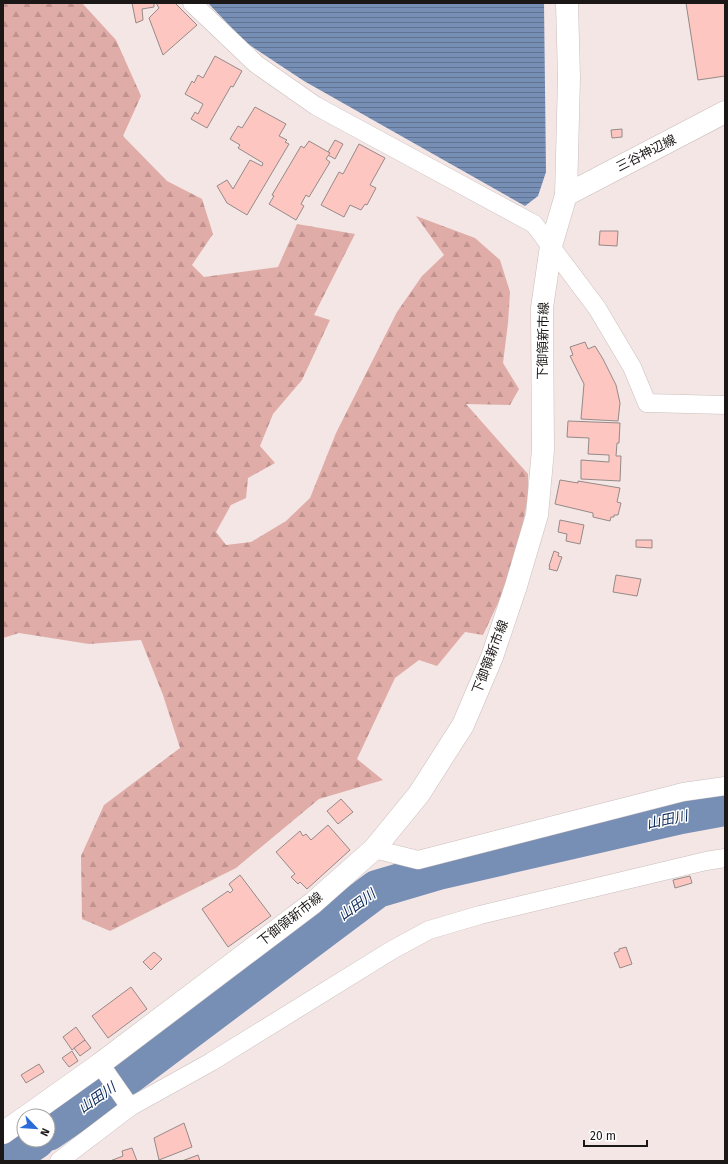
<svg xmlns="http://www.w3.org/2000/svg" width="728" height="1164" viewBox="0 0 728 1164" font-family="'Fira Sans','Noto Sans JP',sans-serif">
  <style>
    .forest { fill: url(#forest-firs) }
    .water { fill: url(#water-rules) }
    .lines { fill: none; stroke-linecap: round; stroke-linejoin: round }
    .river { stroke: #778eb5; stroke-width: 38 }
    .building { fill: #fdc6c1; stroke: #958a89 }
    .street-casing { stroke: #cabebd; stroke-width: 19 }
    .secondary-casing { stroke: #cabebd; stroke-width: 23 }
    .street { stroke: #fff; stroke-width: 18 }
    .secondary { stroke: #fff; stroke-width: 22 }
    .labels { text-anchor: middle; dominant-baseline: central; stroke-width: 3; stroke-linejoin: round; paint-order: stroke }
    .street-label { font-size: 13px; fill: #1b1716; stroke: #fff }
    .water-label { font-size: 14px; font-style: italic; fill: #0b2858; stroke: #fff }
  </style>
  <defs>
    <pattern id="forest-firs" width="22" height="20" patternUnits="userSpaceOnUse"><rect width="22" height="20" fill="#e0aca7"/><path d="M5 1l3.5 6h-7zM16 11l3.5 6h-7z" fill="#c0938f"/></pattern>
    <pattern id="water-rules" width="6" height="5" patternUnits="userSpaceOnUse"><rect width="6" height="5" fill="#778eb5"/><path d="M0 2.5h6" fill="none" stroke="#617392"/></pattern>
  </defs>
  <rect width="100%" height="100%" fill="#f3e6e5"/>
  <path class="forest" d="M 3,3 L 82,3 L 116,40 L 141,96 L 123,136 L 167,181 L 202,199 L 213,234 L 192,265 L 204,277 L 278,267 L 297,224 L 355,234 L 314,315 L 330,320 L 302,380 L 273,414 L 260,446 L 275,463 L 248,478 L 246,498 L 231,505 L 216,532 L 226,545 L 251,542 L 286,521 L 310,498 L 336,433 L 397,312 L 422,276 L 444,255 L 416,216 L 475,238 L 500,260 L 510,292 L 508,323 L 503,363 L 519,389 L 510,405 L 466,404 L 528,474 L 528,497 L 515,567 L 483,635 L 465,632 L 437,666 L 419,660 L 395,678 L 357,759 L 383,780 L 319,799 L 236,868 L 110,931 L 82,919 L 81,856 L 104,805 L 180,748 L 163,695 L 141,640 L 89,644 L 19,633 L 3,638 Z"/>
  <path class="water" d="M 208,3 L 544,3 L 546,172 L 538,196 L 525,206 L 304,81 L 245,42 Z"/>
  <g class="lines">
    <g class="river">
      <path d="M 48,1132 L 101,1096 L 377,889 L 438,871 L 681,815 L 725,807"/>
      <path d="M 5,1161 L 36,1140"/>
    </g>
  </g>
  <g class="building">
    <path d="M 132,3 L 154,3 L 154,7 L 142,9 L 143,20 L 136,23 Z"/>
    <path d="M 156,3 L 175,3 L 197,25 L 163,55 L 149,18 L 159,8 Z"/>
    <path d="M 686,3 L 725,3 L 725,76 L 698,80 Z"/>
    <path d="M 215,56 L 242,71 L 233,87 L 231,86 L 207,128 L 191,119 L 195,112 L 198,114 L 203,104 L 185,94 L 192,81 L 194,83 L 198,75 L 203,78 Z"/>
    <path d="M 255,107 L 286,124 L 279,136 L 287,140 L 285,142 L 289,144 L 247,215 L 227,203 L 217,186 L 227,180 L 233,189 L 250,160 L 262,166 L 263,163 L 238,148 L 240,145 L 230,139 L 238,126 L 242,128 Z"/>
    <path d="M 622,129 L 622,137 L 612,138 L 611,130 Z"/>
    <path d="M 335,140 L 343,144 L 335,159 L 328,155 L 330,153 L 328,152 Z"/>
    <path d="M 309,141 L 330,153 L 326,159 L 330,162 L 309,197 L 306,195 L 301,204 L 304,206 L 296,220 L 269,204 L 274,196 L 272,195 L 301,146 L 304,148 Z"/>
    <path d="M 359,144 L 385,158 L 370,185 L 376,188 L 367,205 L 365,204 L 361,210 L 350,205 L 344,217 L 321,205 L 339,172 L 343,174 Z"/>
    <path d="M 600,231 L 618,231 L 617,246 L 599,245 Z"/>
    <path d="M 585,342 L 588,349 L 595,346 L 603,359 L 616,385 L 620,403 L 618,421 L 581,419 L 584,384 L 570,356 L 573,355 L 570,347 Z"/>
    <path d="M 568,421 L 620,423 L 619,443 L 617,443 L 616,456 L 621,456 L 620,481 L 581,479 L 581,460 L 609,462 L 609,455 L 588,454 L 589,438 L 567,437 Z"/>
    <path d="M 560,480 L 578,483 L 578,481 L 620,488 L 617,502 L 621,503 L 618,515 L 614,515 L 614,517 L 611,517 L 610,521 L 593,517 L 593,513 L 555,504 Z"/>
    <path d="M 560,520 L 584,525 L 580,544 L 566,541 L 567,534 L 558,532 Z"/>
    <path d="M 636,540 L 652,540 L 652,548 L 636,547 Z"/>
    <path d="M 554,551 L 559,553 L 558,556 L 562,557 L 557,571 L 549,569 L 550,566 L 549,566 Z"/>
    <path d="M 616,575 L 641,579 L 637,596 L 613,592 Z"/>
    <path d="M 341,799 L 353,812 L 338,824 L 327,811 Z"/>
    <path d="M 328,825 L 350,850 L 307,889 L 300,882 L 298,884 L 291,877 L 295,874 L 276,852 L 300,831 L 303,836 L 306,834 L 311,840 Z"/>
    <path d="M 240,875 L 271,916 L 228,947 L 202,909 L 228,891 L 230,893 L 233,890 L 229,884 Z"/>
    <path d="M 690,876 L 692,883 L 675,888 L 673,880 Z"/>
    <path d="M 626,947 L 632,964 L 620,968 L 614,953 L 619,951 L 619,949 Z"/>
    <path d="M 154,952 L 162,959 L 151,970 L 143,962 Z"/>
    <path d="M 131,987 L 147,1009 L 108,1038 L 92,1016 Z"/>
    <path d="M 76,1027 L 85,1040 L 72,1050 L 63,1037 Z"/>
    <path d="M 85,1040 L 91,1048 L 80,1056 L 74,1048 Z"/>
    <path d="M 72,1051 L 78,1061 L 69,1067 L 62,1058 Z"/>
    <path d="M 39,1064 L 44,1072 L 26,1083 L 21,1075 Z"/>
    <path d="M 184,1123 L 192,1147 L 159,1160 L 154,1138 Z"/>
    <path d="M 132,1148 L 137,1161 L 110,1161 L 123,1156 L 122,1151 Z"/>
    <path d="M 198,1155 L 200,1161 L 182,1161 Z"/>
  </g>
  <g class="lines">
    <defs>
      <g id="street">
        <path d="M 192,3 L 256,64 L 316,106 L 534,224 L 597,308 L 632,367 L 647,403 L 725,405"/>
        <path d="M 374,849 L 418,860 L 683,792 L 725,786"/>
        <path d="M 100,1064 L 130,1107"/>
        <path d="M 59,1161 L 130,1107 L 211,1062 L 392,950 L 429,930 L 480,915 L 706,861 L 725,858"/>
      </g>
      <g id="secondary">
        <path d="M 566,195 L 725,112"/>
        <path d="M 27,1116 L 100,1064 L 313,903 L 374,849 L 419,794 L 463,725 L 492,657 L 516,586 L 537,515 L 543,450 L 542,308 L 551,246 L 566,195 L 569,78 L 567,3"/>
        <path d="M 3,1133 L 24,1118"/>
      </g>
    </defs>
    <use href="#street" class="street-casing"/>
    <use href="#secondary" class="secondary-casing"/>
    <use href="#street" class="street"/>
    <use href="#secondary" class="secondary"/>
  </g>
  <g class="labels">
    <g class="street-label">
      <text transform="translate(646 153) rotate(-27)">三谷神辺線</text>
      <text transform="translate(543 341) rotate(-89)">下御領新市線</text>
      <text transform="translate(490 657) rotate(-69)">下御領新市線</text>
      <text transform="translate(290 919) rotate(-38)">下御領新市線</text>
    </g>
    <g class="water-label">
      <text transform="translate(667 820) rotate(-12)">山田川</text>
      <text transform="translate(357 905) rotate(-36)">山田川</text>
      <text transform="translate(97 1098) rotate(-35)">山田川</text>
    </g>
  </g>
  <rect width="728" height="1164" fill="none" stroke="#1b1716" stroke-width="8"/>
  <g transform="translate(36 1128) rotate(115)"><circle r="19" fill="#ffffff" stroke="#a4a2a2"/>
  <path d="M0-3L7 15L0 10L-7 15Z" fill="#296cd9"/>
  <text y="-6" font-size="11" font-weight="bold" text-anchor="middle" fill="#1b1716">N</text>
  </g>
  <path d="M584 1140v6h63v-6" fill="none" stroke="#1b1716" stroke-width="2"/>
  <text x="590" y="1140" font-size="12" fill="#1b1716" stroke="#ffffff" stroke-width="3" paint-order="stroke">20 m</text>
</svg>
